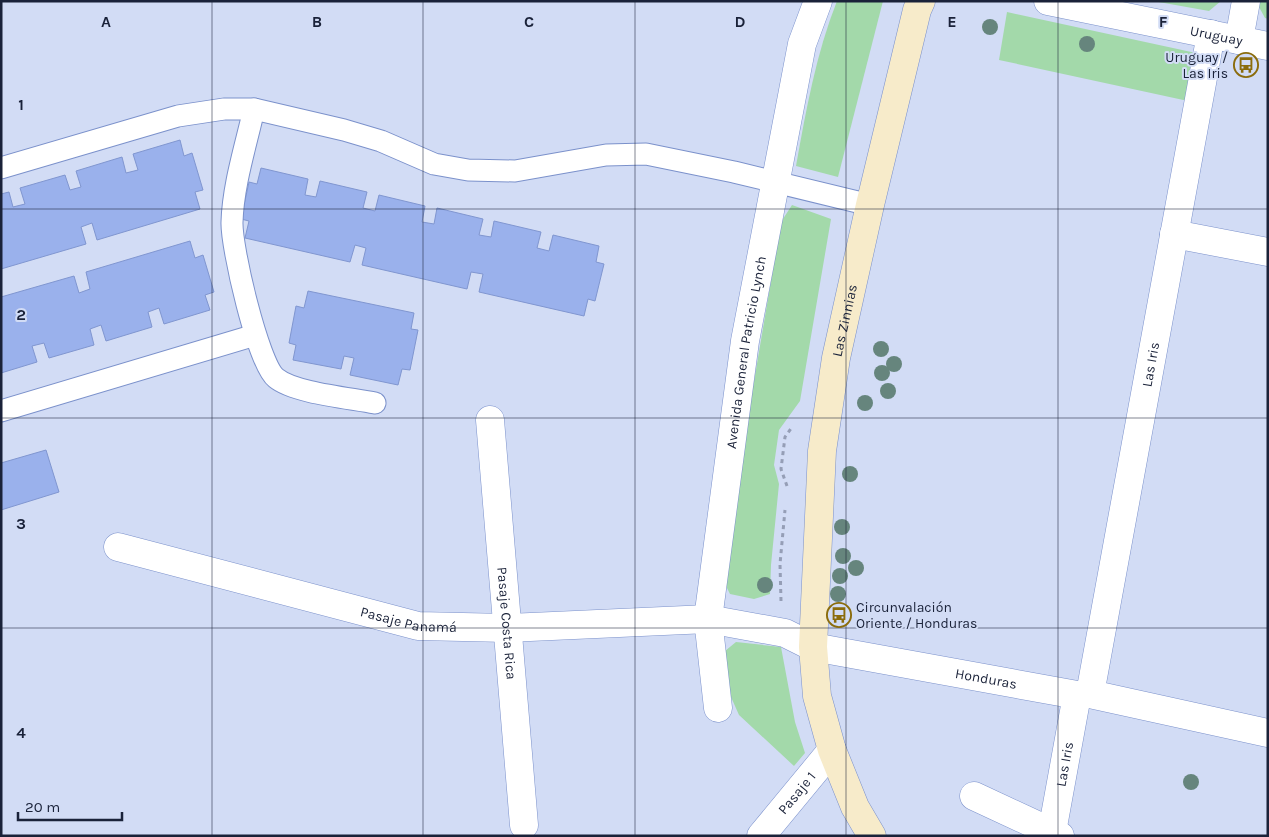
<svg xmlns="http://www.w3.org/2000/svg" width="1269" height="837" viewBox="0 0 1269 837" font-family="Karla,sans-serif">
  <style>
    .green { fill: #a3d9aa }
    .building { fill: #9ab1ec; stroke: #8096d0 }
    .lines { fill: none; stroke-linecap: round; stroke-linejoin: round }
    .lane-casing { stroke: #7b91cb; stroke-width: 23 }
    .street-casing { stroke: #7b91cb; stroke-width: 29 }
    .secondary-casing { stroke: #7b91cb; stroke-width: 29 }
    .path { stroke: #959eb6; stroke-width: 3; stroke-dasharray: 4 4; stroke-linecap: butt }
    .lane { stroke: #fff; stroke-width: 21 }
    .street { stroke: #fff; stroke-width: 28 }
    .secondary { stroke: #f7ebca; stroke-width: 28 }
    .tree { fill: #66857d }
    .grid { fill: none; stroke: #1a2239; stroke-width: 1; stroke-opacity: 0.55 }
    .labels { text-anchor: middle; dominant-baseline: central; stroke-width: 4; stroke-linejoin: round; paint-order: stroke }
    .street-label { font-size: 14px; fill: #1a2239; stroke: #d2dcf5 }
    .poi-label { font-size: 14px; fill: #1a2239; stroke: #d2dcf5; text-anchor: end }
    .grid-label { font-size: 16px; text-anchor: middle; font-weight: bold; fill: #1a2239; stroke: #d2dcf5; stroke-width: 4; stroke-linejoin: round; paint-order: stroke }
  </style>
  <rect width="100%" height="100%" fill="#d2dcf5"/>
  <g class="green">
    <path d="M 837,1 L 883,1 L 838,177 L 796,166 C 806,110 816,54 837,1 Z"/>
    <path d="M 1153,1 L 1221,1 L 1209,11 Z"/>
    <path d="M 1260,1 L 1268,1 L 1268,19 L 1265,18 L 1259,7 Z"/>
    <path d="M 1007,12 L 1196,53 L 1188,101 L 999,60 Z"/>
    <path d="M 792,205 L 831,219 L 800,401 L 779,430 L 774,465 L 779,484 L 771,565 L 770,594 L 754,599 L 730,594 L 721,576 L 781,222 Z"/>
    <path d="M 736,642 L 781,647 L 795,722 L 805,753 L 794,766 L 739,715 L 727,688 L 725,651 Z"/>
  </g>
  <g class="building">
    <path d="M 180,140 L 184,156 L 192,153 L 203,190 L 195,192 L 200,209 L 97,240 L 92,223 L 81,227 L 86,244 L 1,269 L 1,194 L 9,192 L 13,207 L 25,204 L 20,188 L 65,175 L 70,190 L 81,187 L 76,171 L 122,157 L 126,173 L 138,170 L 133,154 Z"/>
    <path d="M 261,168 L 308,179 L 305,195 L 316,197 L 320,181 L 367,192 L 363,208 L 375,211 L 379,195 L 425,206 L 422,222 L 434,224 L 437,208 L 483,219 L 479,235 L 491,237 L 494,221 L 541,232 L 537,248 L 549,251 L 553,235 L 599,246 L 596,262 L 604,264 L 595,301 L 588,299 L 584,316 L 479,292 L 483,274 L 471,272 L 467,289 L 362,265 L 366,248 L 355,245 L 350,262 L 245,238 L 249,221 L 241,219 L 249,182 L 257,184 Z"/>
    <path d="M 190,241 L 195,258 L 203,255 L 214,292 L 205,295 L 210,310 L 164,324 L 159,308 L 148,312 L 152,327 L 106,341 L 101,325 L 90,329 L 94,345 L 49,358 L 44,343 L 32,346 L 37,362 L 1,373 L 1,297 L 74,276 L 79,293 L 90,289 L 86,272 Z"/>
    <path d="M 308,291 L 414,313 L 411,329 L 418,330 L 410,370 L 402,369 L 398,385 L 350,375 L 354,358 L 344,356 L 341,369 L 293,360 L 296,345 L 289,343 L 296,306 L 304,308 Z"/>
    <path d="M 46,450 L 59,492 L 1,510 L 1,463 Z"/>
  </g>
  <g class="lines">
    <defs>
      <g id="lane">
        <path d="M 254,109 C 246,145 233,185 232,222 C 231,246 258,364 276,378 C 294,393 350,398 375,403"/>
        <path d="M 1,168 L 178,116 L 224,109 L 254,109 L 344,130 L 381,141 L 434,164 L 468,170 L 515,171 L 606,155 L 646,154 L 734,172 L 870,205"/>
        <path d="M 1,411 L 255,335"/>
      </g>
      <g id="street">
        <path id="s1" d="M 1048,1 L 1268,46"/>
        <path d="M 1239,40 L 1246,1"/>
        <path d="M 1174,234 L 1268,252"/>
        <path id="s2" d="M 490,420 L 524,825"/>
        <path id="s3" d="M 118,547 L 418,626 L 507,628 L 708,619 L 785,633 L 813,647 L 1077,695 L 1090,694 L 1268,733"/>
        <path id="s4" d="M 1090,694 L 1211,34"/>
        <path id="s5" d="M 718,708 L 708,619 L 745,341 L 802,44 L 818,1"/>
        <path d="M 974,796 L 1060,836"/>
        <path id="s6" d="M 1052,832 L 1077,695"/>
        <path id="s7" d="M 761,836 L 832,750"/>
      </g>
      <g id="secondary">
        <path id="s8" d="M 872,836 L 855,807 L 832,750 L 817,696 L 813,647 L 822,451 L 836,358 L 870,205 L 917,10 L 921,1"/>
      </g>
    </defs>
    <use href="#lane" class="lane-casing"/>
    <use href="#street" class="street-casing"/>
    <use href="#secondary" class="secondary-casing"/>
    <g class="path">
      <path d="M 787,486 L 781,469 L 785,437 L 792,427"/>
      <path d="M 781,601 L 780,564 L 785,510"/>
    </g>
    <use href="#lane" class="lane"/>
    <use href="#street" class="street"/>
    <use href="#secondary" class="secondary"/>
  </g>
  <g class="tree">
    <circle cx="990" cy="27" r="8"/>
    <circle cx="1087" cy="44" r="8"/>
    <circle cx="881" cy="349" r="8"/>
    <circle cx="894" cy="364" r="8"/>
    <circle cx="882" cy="373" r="8"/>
    <circle cx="888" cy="391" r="8"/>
    <circle cx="865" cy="403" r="8"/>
    <circle cx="850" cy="474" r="8"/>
    <circle cx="842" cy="527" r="8"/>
    <circle cx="843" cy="556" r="8"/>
    <circle cx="856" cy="568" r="8"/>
    <circle cx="840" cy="576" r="8"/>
    <circle cx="765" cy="585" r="8"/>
    <circle cx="838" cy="594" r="8"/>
    <circle cx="1191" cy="782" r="8"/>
  </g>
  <path class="grid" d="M 212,1 L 212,836M 423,1 L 423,836M 635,1 L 635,836M 846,1 L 846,836M 1058,1 L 1058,836M 1,209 L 1268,209M 1,418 L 1268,418M 1,628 L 1268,628"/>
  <defs>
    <symbol id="bus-ring" viewBox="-11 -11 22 22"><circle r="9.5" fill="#d2dcf5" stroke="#8b6c0c" stroke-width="1.5"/><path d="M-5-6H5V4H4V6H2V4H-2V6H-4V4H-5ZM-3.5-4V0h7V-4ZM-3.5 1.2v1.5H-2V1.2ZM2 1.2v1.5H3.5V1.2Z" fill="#8b6c0c"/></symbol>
  </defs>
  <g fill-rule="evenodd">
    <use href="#bus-ring" x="1232" y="51" width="28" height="28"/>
    <use href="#bus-ring" x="825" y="601" width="28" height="28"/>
  </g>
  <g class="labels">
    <g class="street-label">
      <text stroke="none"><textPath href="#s1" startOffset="172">Uruguay</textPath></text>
      <text stroke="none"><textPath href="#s8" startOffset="529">Las Zinnias</textPath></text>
      <text stroke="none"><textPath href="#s5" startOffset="359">Avenida General Patricio Lynch</textPath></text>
      <text stroke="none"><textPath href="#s4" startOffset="335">Las Iris</textPath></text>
      <text stroke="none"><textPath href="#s3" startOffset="300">Pasaje Panamá</textPath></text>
      <text stroke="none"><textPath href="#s2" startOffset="204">Pasaje Costa Rica</textPath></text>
      <text stroke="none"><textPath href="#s3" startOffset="886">Honduras</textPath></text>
      <text stroke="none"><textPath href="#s6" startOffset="69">Las Iris</textPath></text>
      <text stroke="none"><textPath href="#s7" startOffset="56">Pasaje 1</textPath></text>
    </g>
    <g class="poi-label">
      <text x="1228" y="57">Uruguay /<tspan x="1228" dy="16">Las Iris</tspan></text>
      <text x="856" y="607" text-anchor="start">Circunvalación<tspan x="856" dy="16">Oriente / Honduras</tspan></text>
    </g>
  </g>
  <g class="grid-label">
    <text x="106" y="27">A</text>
    <text x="317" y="27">B</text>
    <text x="529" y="27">C</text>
    <text x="740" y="27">D</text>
    <text x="952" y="27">E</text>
    <text x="1163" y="27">F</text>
    <text x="21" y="110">1</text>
    <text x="21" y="320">2</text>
    <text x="21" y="529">3</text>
    <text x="21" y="738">4</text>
  </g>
  <rect width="1269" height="837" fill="none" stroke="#1a2239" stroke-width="5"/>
  <path d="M18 812v8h104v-8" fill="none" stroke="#1a2239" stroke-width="2.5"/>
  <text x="25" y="812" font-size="15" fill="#1a2239" stroke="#d2dcf5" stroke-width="4" paint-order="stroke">20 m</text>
</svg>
